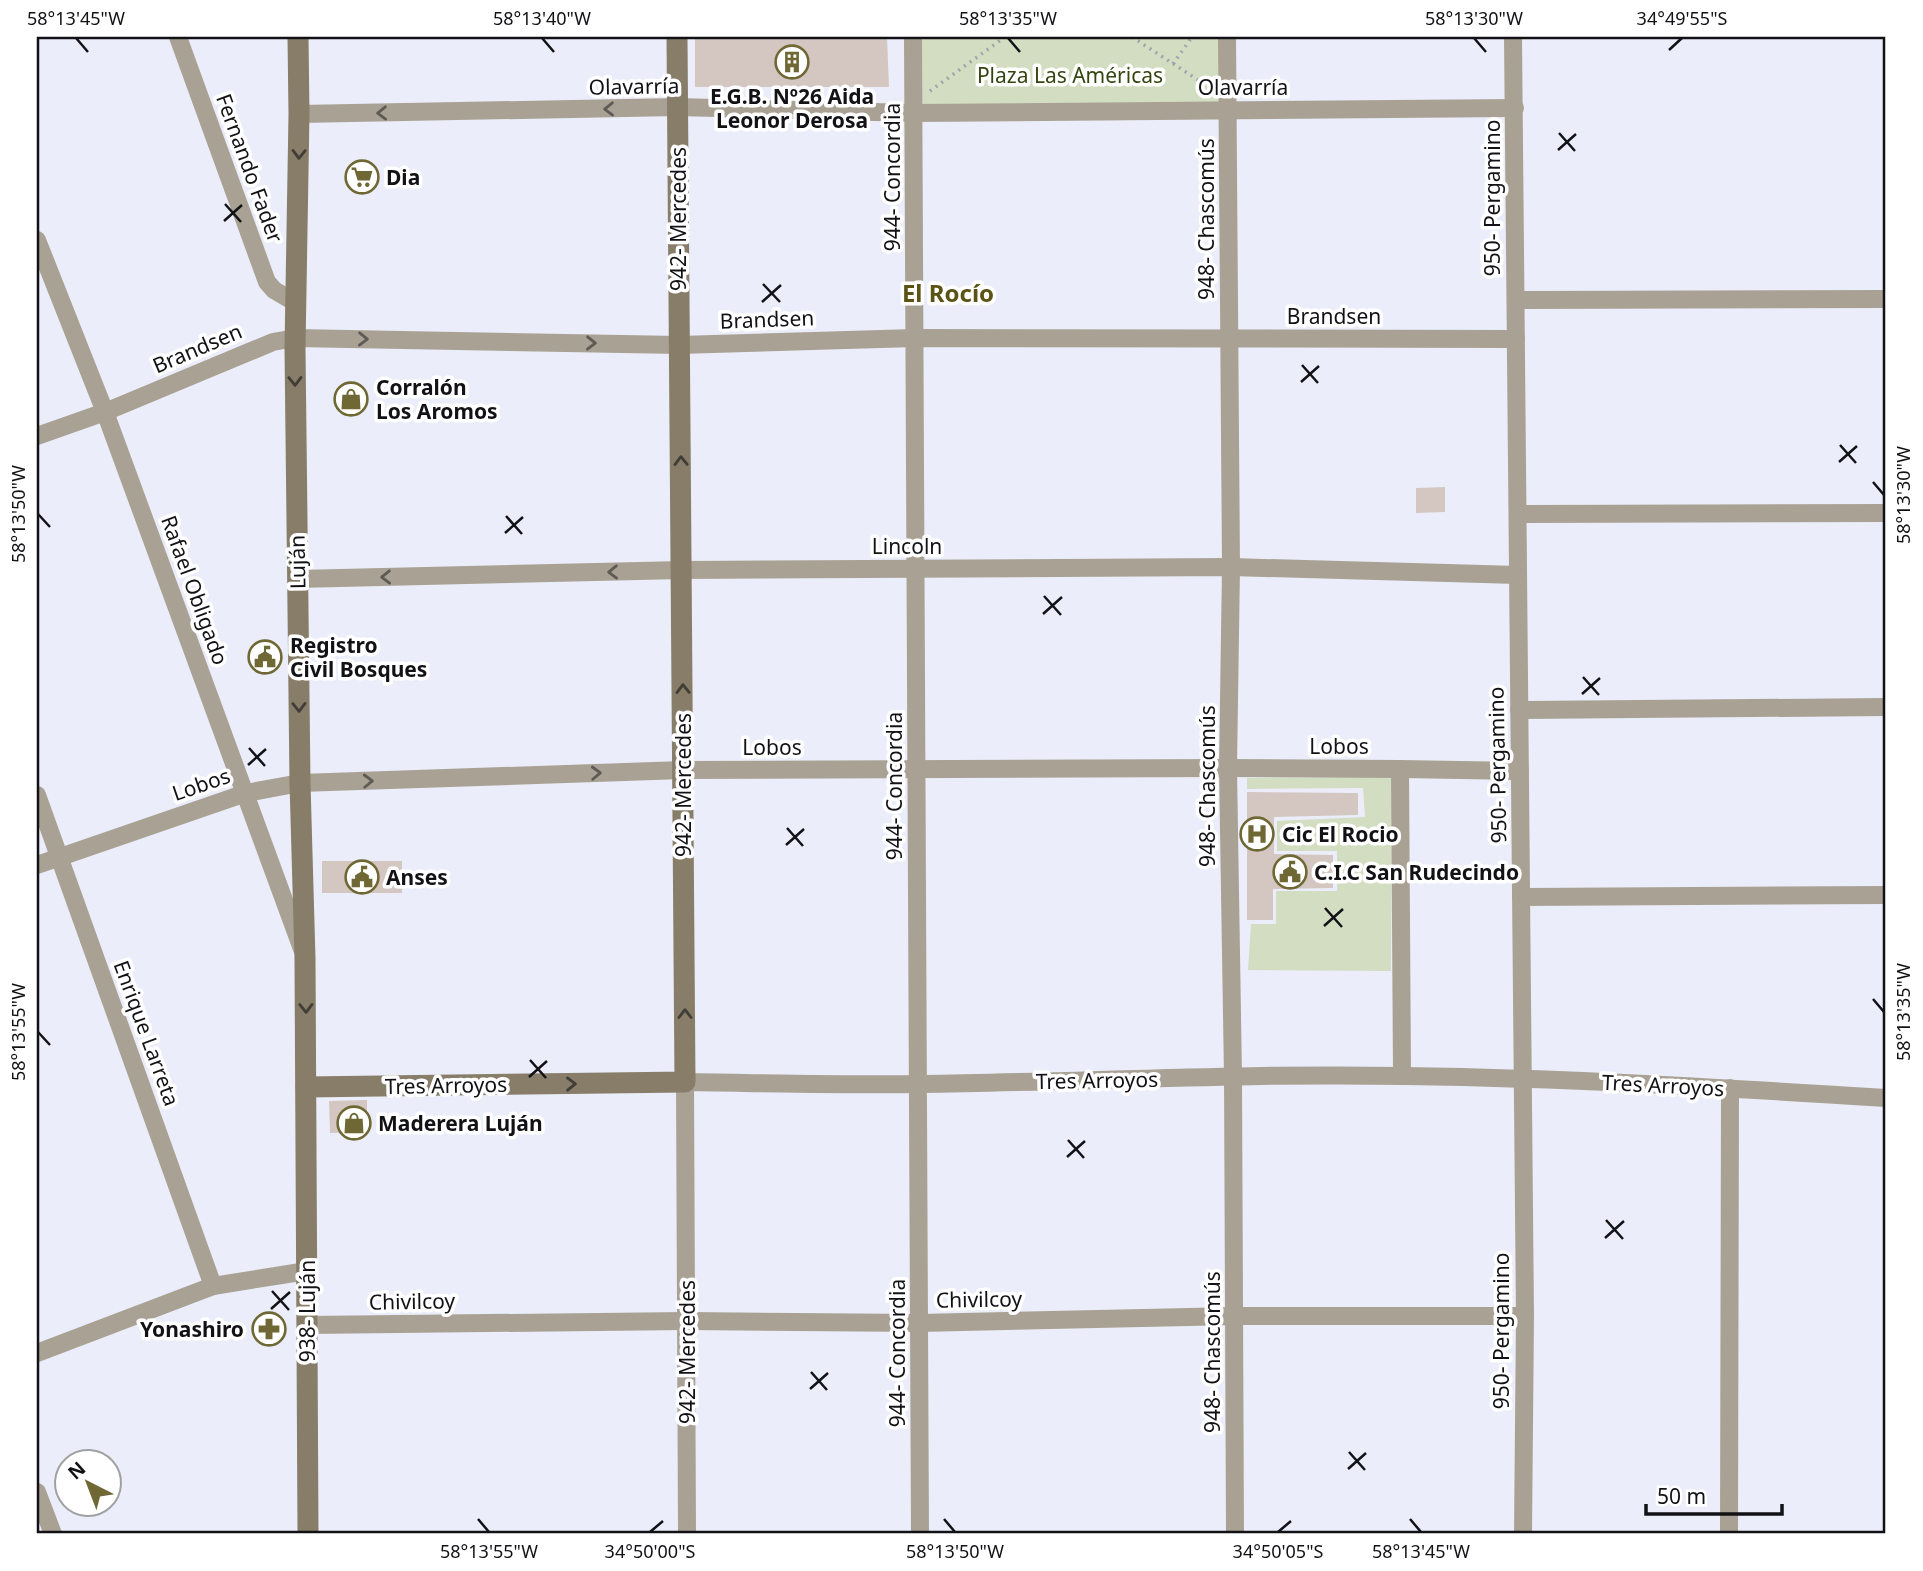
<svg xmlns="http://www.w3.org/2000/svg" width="1923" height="1571" viewBox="0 0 1923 1571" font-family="'Noto Sans',sans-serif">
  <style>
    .green { fill: #d3ddc2 }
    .building { fill: #d4c7c2 }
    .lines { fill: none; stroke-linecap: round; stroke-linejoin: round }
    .path { stroke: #a2a3ad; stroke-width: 3.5; stroke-dasharray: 2 5; stroke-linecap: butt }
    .minor { stroke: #a9a294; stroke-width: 18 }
    .secondary { stroke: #877d68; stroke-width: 21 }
    .oneway { stroke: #5e5a55 }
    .oneway2 { stroke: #413d37 }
    .ticks { fill: none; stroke: #121216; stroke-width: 2.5 }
    .labels { text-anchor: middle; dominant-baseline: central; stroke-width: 7; stroke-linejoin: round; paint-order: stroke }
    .park-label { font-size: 21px; fill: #354510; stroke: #fff }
    .street-label { font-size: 21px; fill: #121216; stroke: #fff }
    .poi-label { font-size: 21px; font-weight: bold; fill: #121216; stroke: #fff; text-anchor: start }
    .quarter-label { font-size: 24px; font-weight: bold; fill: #5b5215; stroke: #fff }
    .neatline { fill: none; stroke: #121216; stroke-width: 2.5 }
    .ticks-label { font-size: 18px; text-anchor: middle; fill: #121216 }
  </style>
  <rect width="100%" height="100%" fill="#ebeefa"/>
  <g class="green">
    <path d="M 913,37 L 1227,37 L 1228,110 L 914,113 Z"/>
    <path d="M 1392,777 L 1391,971 L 1248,970 L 1251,924 L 1276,924 L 1276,891 L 1337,891 L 1337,851 L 1277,851 L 1277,821 L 1365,817 L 1363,788 L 1247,789 L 1247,778 Z"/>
  </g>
  <g class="building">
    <path d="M 695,37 L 887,37 L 889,87 L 695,87 Z"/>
    <path d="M 1445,487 L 1445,512 L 1416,513 L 1416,488 Z"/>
    <path d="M 1247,792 L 1358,793 L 1358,815 L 1274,817 L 1274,854 L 1333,855 L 1333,888 L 1273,889 L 1273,920 L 1247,920 Z"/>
    <rect x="322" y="861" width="80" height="32"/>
    <path d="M 367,1100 L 367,1132 L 330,1133 L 329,1101 Z"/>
  </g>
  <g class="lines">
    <g class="path">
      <path d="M 1132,37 L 1212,89"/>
      <path d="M 1173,64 L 1192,37"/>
      <path d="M 930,91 L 1005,37"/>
    </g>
    <g class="minor">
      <path d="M 178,37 L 267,282 L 274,290 L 296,303"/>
      <path d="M 913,37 L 920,1534"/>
      <path d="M 1227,37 L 1231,567 L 1228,768 L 1233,1076 L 1235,1534"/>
      <path d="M 1513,37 L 1525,1316 L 1523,1534"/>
      <path d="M 299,114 L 677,107 L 914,113 L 1515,108"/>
      <path d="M 37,240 L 105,412 L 302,949"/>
      <path d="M 1516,300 L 1886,299"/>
      <path d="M 37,436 L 105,412 L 273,342 L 295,338 L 679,345 L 915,338 L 1516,339"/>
      <path d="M 1518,514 L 1886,513"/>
      <path d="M 297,579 L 682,570 L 1231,567 L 1518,575"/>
      <path d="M 1519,710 L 1886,707"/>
      <path d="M 1400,769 L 1402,1075"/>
      <path d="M 37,795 L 213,1286"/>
      <path d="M 37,865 L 246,793 L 300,783 L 683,770 L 1228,768 L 1400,769 L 1520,771"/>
      <path d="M 1521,897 L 1886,895"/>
      <path d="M 307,1325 L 687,1321 L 919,1323 L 1235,1316 L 1525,1316"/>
      <path d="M 37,1353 L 213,1286 L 307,1271"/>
      <path d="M 37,1492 L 53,1534"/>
      <path d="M 687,1534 L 685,1082 C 764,1083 842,1085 921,1084 C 1082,1082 1243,1073 1404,1076 C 1565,1078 1726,1088 1886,1098"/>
      <path d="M 1729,1534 L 1730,1088"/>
    </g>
    <g class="secondary">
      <path d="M 298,37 L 299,114 L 295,348 L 300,783 L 305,958 L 308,1534"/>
      <path d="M 306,1087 L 685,1082 L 677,37"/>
    </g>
  </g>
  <defs><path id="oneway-chevron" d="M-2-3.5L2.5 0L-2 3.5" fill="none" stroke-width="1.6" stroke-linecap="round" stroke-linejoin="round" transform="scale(1.75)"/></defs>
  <g class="oneway">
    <use href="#oneway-chevron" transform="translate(609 109) rotate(179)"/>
    <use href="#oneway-chevron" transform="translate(382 113) rotate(179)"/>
    <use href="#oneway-chevron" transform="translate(363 339) rotate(1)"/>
    <use href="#oneway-chevron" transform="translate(591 343) rotate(1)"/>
    <use href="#oneway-chevron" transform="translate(613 572) rotate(179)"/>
    <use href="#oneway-chevron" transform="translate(386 577) rotate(179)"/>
    <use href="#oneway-chevron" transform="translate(596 773) rotate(-2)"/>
    <use href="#oneway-chevron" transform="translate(368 781) rotate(-2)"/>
  </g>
  <g class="oneway2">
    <use href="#oneway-chevron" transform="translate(299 154) rotate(91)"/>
    <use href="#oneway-chevron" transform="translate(295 381) rotate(89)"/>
    <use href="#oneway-chevron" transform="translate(681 461) rotate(-91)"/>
    <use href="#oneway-chevron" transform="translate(683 689) rotate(-91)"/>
    <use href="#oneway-chevron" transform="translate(299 707) rotate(89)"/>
    <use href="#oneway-chevron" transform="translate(306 1008) rotate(89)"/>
    <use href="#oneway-chevron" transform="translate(685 1014) rotate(-90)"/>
    <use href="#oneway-chevron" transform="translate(571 1084) rotate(-1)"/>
  </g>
  <path class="ticks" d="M 76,38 L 88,52M 542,38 L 554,52M 1008,38 L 1020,52M 1474,38 L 1486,52M 1669,50 L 1682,38M 1559,133 L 1575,151M 1558,150 L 1576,134M 225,204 L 241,222M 224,221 L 242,205M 763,284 L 780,302M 762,302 L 781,285M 1302,365 L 1318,383M 1301,382 L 1319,366M 1840,445 L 1856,463M 1839,462 L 1857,446M 1873,482 L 1884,495M 38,514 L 50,527M 506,516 L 522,534M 505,533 L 523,517M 1044,596 L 1061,615M 1043,614 L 1062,597M 1583,677 L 1599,695M 1582,694 L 1600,678M 249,748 L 265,766M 248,765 L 266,749M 787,828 L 803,846M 786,845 L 804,829M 1325,908 L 1342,927M 1324,926 L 1343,909M 1873,999 L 1884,1012M 38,1032 L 50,1045M 530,1060 L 546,1078M 529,1077 L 547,1061M 1068,1140 L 1084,1158M 1067,1157 L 1085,1141M 1606,1220 L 1623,1239M 1605,1238 L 1624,1221M 272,1291 L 289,1310M 271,1309 L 290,1292M 811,1372 L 827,1390M 810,1389 L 828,1373M 1349,1452 L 1365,1470M 1348,1469 L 1366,1453M 478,1519 L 489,1532M 944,1519 L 955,1532M 1410,1519 L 1421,1532M 650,1532 L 663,1521M 1278,1532 L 1291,1521"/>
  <defs>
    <symbol id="building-ring" viewBox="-11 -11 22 22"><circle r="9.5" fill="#fff" stroke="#6f6834" stroke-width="1.5"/><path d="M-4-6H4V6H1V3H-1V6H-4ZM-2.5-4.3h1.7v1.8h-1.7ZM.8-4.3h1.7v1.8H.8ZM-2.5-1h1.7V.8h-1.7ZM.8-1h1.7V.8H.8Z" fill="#6f6834"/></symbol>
    <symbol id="supermarket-ring" viewBox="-11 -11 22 22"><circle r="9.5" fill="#fff" stroke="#6f6834" stroke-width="1.5"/><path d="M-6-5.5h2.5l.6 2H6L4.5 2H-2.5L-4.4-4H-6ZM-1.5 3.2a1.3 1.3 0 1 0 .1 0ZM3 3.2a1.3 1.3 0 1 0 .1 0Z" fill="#6f6834"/></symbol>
    <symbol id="shop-ring" viewBox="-11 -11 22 22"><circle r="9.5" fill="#fff" stroke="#6f6834" stroke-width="1.5"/><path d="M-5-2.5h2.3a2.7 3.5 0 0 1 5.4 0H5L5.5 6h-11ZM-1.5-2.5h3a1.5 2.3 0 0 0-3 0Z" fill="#6f6834"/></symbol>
    <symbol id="civic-ring" viewBox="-11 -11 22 22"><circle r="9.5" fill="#fff" stroke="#6f6834" stroke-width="1.5"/><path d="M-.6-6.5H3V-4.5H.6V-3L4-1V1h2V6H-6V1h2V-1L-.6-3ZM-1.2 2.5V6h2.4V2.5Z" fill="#6f6834"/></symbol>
    <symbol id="hospital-ring" viewBox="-11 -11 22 22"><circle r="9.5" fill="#fff" stroke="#6f6834" stroke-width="1.5"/><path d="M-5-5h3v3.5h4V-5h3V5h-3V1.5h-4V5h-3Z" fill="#6f6834"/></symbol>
    <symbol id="pharmacy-ring" viewBox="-11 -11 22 22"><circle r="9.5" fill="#fff" stroke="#6f6834" stroke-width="1.5"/><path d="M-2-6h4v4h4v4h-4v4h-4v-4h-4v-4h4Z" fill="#6f6834"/></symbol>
  </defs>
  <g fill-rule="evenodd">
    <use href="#building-ring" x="773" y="43" width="38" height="38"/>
    <use href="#supermarket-ring" x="343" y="158" width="38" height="38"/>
    <use href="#shop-ring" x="332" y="380" width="38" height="38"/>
    <use href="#civic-ring" x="246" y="638" width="38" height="38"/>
    <use href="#hospital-ring" x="1238" y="815" width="38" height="38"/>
    <use href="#civic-ring" x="1271" y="853" width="38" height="38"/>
    <use href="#civic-ring" x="343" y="858" width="38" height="38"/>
    <use href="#shop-ring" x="335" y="1104" width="38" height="38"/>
    <use href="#pharmacy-ring" x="250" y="1310" width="38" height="38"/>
  </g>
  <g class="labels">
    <g class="park-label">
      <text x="1070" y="75">Plaza Las Américas</text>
    </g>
    <g class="street-label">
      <text transform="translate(634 86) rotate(-1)">Olavarría</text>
      <text x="1243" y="87">Olavarría</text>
      <text transform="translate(250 168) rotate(70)">Fernando Fader</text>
      <text transform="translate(892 177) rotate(-90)">944- Concordia</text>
      <text transform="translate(1492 198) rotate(-90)">950- Pergamino</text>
      <text transform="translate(678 219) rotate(-90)">942- Mercedes</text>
      <text transform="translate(1206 219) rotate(-90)">948- Chascomús</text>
      <text x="1334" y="316">Brandsen</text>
      <text transform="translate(767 319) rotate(-2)">Brandsen</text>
      <text transform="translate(197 348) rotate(-23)">Brandsen</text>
      <text x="907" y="546">Lincoln</text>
      <text transform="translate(297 562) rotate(-91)">Luján</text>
      <text transform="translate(195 590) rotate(70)">Rafael Obligado</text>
      <text x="1339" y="746">Lobos</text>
      <text x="772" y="747">Lobos</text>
      <text transform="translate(1497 765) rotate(-91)">950- Pergamino</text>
      <text transform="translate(201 784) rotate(-19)">Lobos</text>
      <text transform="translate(683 785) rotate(-90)">942- Mercedes</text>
      <text transform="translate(894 786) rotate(-90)">944- Concordia</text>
      <text transform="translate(1207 786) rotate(-90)">948- Chascomús</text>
      <text transform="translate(147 1033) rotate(70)">Enrique Larreta</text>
      <text transform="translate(1097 1080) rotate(-1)">Tres Arroyos</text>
      <text transform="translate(446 1085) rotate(-1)">Tres Arroyos</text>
      <text transform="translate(1663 1085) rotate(3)">Tres Arroyos</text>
      <text transform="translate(979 1299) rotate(-1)">Chivilcoy</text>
      <text transform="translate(412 1301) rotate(-1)">Chivilcoy</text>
      <text transform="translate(307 1311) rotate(-90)">938- Luján</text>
      <text transform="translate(1501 1331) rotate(-90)">950- Pergamino</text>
      <text transform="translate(687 1352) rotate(-90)">942- Mercedes</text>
      <text transform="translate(1212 1352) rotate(-90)">948- Chascomús</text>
      <text transform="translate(897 1353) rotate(-90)">944- Concordia</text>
    </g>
    <g class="poi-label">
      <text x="792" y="96" text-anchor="middle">E.G.B. Nº26 Aida<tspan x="792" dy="24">Leonor Derosa</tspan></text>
      <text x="386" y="177">Dia</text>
      <text x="376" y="387">Corralón<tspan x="376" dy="24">Los Aromos</tspan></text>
      <text x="290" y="645">Registro<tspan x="290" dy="24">Civil Bosques</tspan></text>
      <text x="1282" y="834">Cic El Rocio</text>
      <text x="1314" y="872">C.I.C San Rudecindo</text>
      <text x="386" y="877">Anses</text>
      <text x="378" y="1123">Maderera Luján</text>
      <text x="244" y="1329" text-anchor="end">Yonashiro</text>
    </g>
    <g class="quarter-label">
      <text x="948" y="292">El Rocío</text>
    </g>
  </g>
  <rect width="1923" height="1571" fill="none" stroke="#ffffff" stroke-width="77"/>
  <g transform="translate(88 1483) rotate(318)"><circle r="33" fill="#ffffff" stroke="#a0a0a2" stroke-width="2"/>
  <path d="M0-5L12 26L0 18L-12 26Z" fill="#6f6834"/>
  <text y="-10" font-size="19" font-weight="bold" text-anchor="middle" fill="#121216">N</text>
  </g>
  <path d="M1646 1504v10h136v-10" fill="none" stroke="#121216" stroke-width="3.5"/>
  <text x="1657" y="1504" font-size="21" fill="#121216" stroke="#ffffff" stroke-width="5" paint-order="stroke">50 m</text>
  <rect x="38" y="38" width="1846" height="1494" class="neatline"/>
  <g class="ticks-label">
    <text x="76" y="25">58°13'45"W</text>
    <text x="542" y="25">58°13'40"W</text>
    <text x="1008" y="25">58°13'35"W</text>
    <text x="1474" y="25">58°13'30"W</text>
    <text x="1682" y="25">34°49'55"S</text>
    <text transform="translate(1904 495) rotate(-90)" y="6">58°13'30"W</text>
    <text transform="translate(19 514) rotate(-90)" y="6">58°13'50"W</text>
    <text transform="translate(1904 1012) rotate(-90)" y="6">58°13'35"W</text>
    <text transform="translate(19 1032) rotate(-90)" y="6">58°13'55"W</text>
    <text x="489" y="1558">58°13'55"W</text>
    <text x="650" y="1558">34°50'00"S</text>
    <text x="955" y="1558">58°13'50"W</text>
    <text x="1278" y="1558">34°50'05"S</text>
    <text x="1421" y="1558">58°13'45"W</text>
  </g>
</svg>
